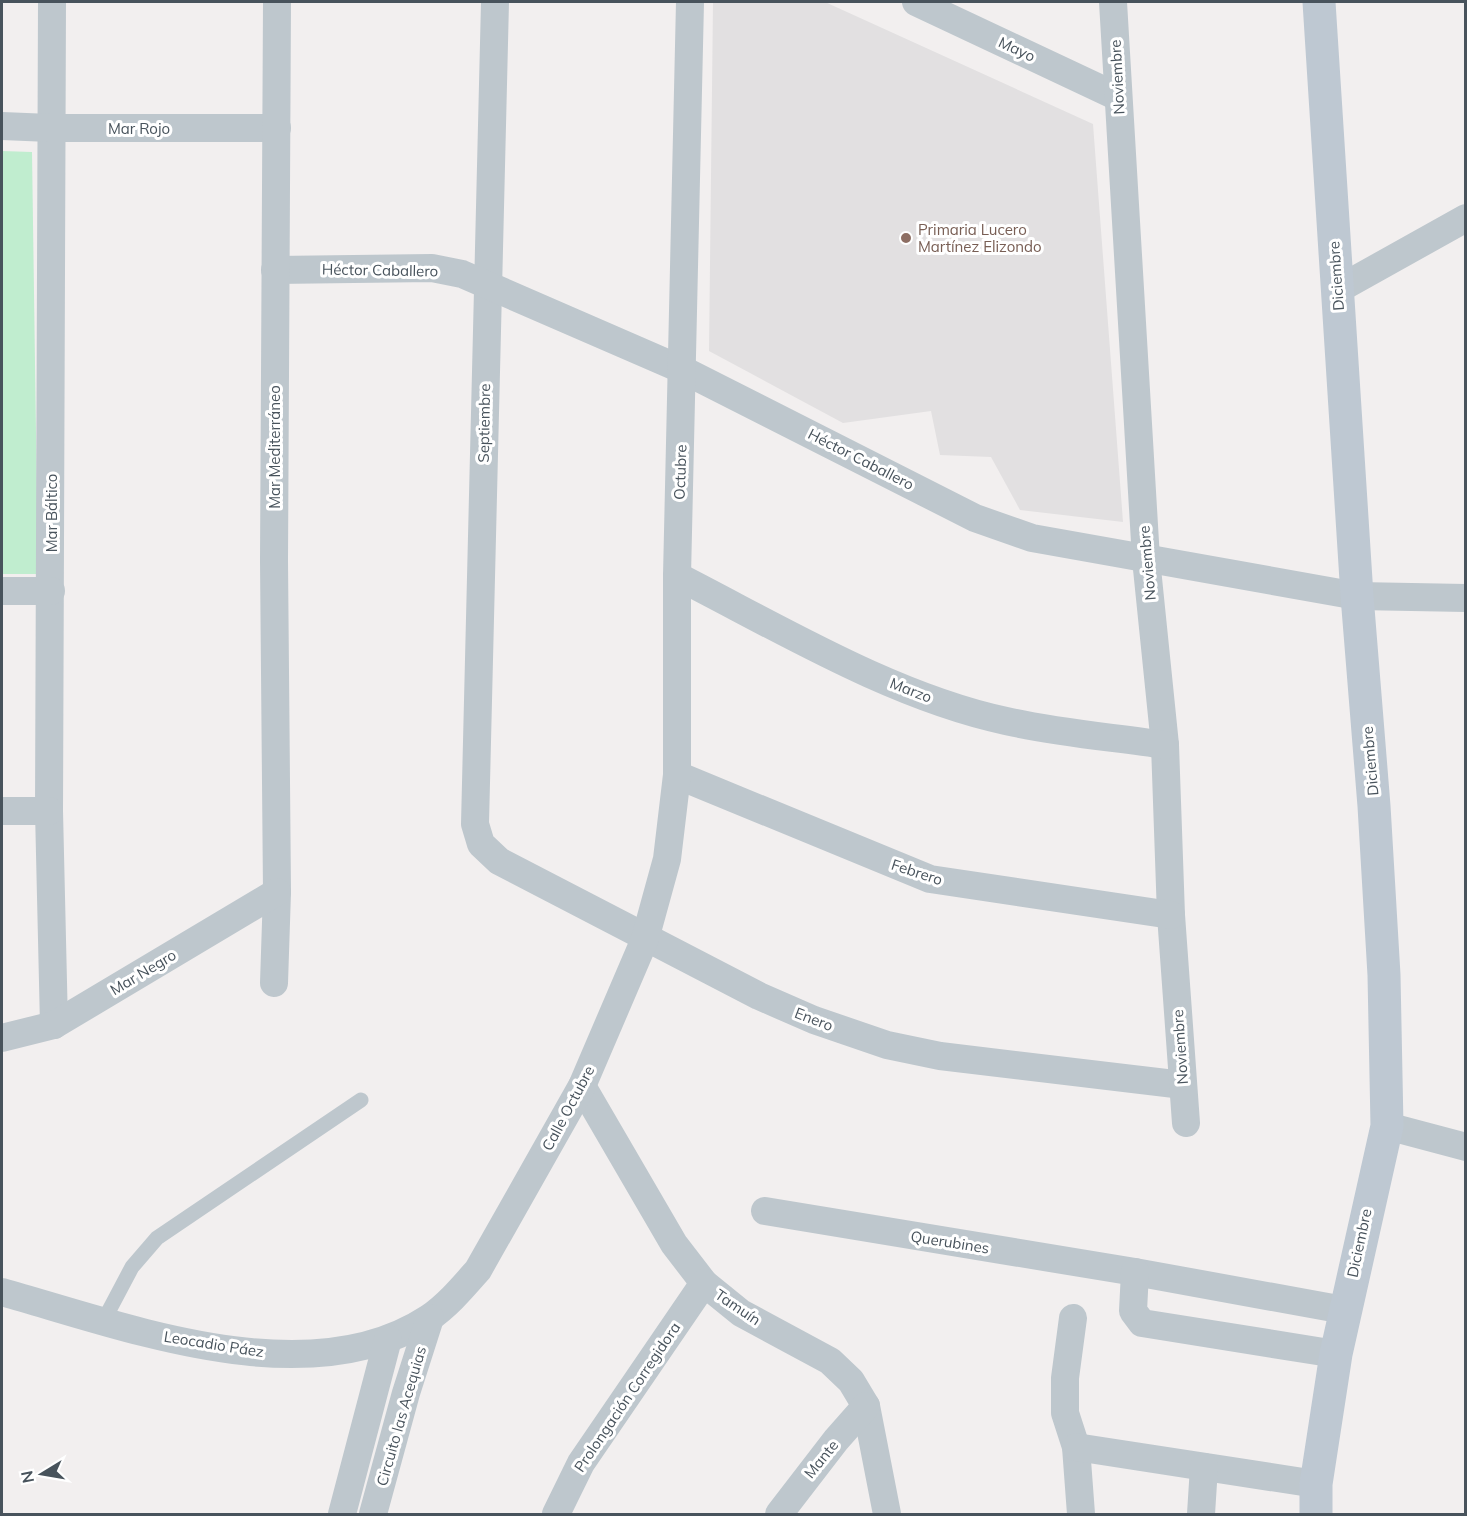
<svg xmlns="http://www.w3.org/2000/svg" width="1467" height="1516" viewBox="0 0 1467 1516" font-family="Mulish,sans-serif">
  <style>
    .education { fill: #e2e0e1 }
    .green { fill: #c0edcf }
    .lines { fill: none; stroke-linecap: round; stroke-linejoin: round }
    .lane { stroke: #bec7cd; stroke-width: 15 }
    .street { stroke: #bec7cd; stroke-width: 28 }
    .secondary { stroke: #bec8d2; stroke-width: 33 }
    .education-dot { fill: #8d6e63; stroke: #fff; stroke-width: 2 }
    .labels { text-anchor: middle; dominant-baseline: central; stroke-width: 6; stroke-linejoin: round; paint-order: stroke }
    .street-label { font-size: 15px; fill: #48535c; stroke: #fff }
    .education-label { font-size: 15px; fill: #785e54; stroke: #fff; text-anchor: start }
  </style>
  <rect width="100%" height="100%" fill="#f2efef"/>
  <path class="education" d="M 713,2 L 825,2 L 1093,124 L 1123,522 L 1020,510 L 991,457 L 940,455 L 931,411 L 843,423 L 709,351 Z"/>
  <path class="green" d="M 2,151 L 32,152 L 38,574 L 2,574 Z"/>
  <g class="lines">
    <path class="lane" d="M 104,1320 L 132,1267 L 157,1238 L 361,1100"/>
    <g class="street">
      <path d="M 52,2 L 49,811 L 54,1025"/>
      <path d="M 495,2 L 475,824 L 481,844 L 499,861 L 759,996 L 814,1020 L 887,1045 L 940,1056 L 1183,1085"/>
      <path d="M 916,2 L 1118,97"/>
      <path d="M 1113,2 L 1146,559 L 1165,745 L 1171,915 L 1186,1123"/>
      <path d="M 2,126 L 50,128 L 277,128"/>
      <path d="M 275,270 L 432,268 L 462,274 L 683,370 L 975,518 L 1032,538 L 1357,596 L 1466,598"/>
      <path d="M 1337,290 L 1466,218"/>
      <path d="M 677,576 C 779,628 893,697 1006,721 C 1058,733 1112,737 1165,745"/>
      <path d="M 2,591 L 51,591"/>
      <path d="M 677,775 L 930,879 L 1171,915"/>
      <path d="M 2,811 L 49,811"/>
      <path d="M 274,983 L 277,892 L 274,561 L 277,2"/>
      <path d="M 2,1038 L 54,1025 L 277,892"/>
      <path d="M 582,1086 L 674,1244 L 704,1283 L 741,1313 L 830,1361 L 851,1381 L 866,1406 L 887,1514"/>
      <path d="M 1387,1126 L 1466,1147"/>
      <path d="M 765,1211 L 1135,1272 L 1344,1310"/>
      <path d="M 1135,1272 L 1133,1311 L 1142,1323 L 1336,1354"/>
      <path d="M 2,1292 C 127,1327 309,1397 429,1318 C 448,1305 463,1287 478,1270 L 582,1086 L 645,939 L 667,859 L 677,775 L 677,576 L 690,2"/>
      <path d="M 1073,1318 L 1065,1378 L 1065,1413 L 1076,1447 L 1081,1514"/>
      <path d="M 1076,1447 L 1316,1484"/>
      <path d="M 342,1514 L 388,1339"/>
      <path d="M 373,1514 L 406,1393 L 430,1318"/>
      <path d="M 556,1514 L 581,1463 L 704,1283"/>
      <path d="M 779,1514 L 836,1440 L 866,1406"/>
      <path d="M 1201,1514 L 1204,1467"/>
    </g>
    <path class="secondary" d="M 1316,1514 L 1316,1484 L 1336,1354 L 1387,1126 L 1384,975 L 1374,806 L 1357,596 L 1319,2"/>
  </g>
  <circle class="education-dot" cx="906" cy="238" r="6"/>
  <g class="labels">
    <g class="street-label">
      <text transform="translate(1017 49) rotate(25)">Mayo</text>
      <text transform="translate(1117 77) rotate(-93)">Noviembre</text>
      <text x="139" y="128">Mar Rojo</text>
      <text transform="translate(380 270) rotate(1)">Héctor Caballero</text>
      <text transform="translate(1336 276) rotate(-94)">Diciembre</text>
      <text transform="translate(484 423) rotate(-89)">Septiembre</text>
      <text transform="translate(274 447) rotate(-90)">Mar Mediterráneo</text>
      <text transform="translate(861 459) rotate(27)">Héctor Caballero</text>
      <text transform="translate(680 472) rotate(-88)">Octubre</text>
      <text transform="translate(51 513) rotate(-90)">Mar Báltico</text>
      <text transform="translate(1147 563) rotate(-95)">Noviembre</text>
      <text transform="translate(911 690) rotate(21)">Marzo</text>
      <text transform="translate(1370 761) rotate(-95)">Diciembre</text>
      <text transform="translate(917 872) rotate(18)">Febrero</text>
      <text transform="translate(143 972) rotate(-31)">Mar Negro</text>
      <text transform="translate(814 1019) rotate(21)">Enero</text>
      <text transform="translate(1180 1047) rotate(-94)">Noviembre</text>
      <text transform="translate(568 1108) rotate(-62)">Calle Octubre</text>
      <text transform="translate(950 1242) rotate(9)">Querubines</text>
      <text transform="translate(1359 1243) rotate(-78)">Diciembre</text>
      <text transform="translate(738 1307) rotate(34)">Tamuín</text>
      <text transform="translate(214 1344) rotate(9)">Leocadio Páez</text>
      <text transform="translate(627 1397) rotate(-56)">Prolongación Corregidora</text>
      <text transform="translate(401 1416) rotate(-74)">Circuito las Acequias</text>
      <text transform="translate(821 1459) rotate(-51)">Mante</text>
    </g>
    <g class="education-label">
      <text x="918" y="229">Primaria Lucero<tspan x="918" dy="17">Martínez Elizondo</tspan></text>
    </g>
  </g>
  <rect width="1467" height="1516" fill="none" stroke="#48535c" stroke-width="6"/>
  <g transform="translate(42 1474) rotate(259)" stroke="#ffffff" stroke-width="4.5" paint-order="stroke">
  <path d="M0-4.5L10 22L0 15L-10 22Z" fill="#48535c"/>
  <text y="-9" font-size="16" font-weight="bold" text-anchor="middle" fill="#48535c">N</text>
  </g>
</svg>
